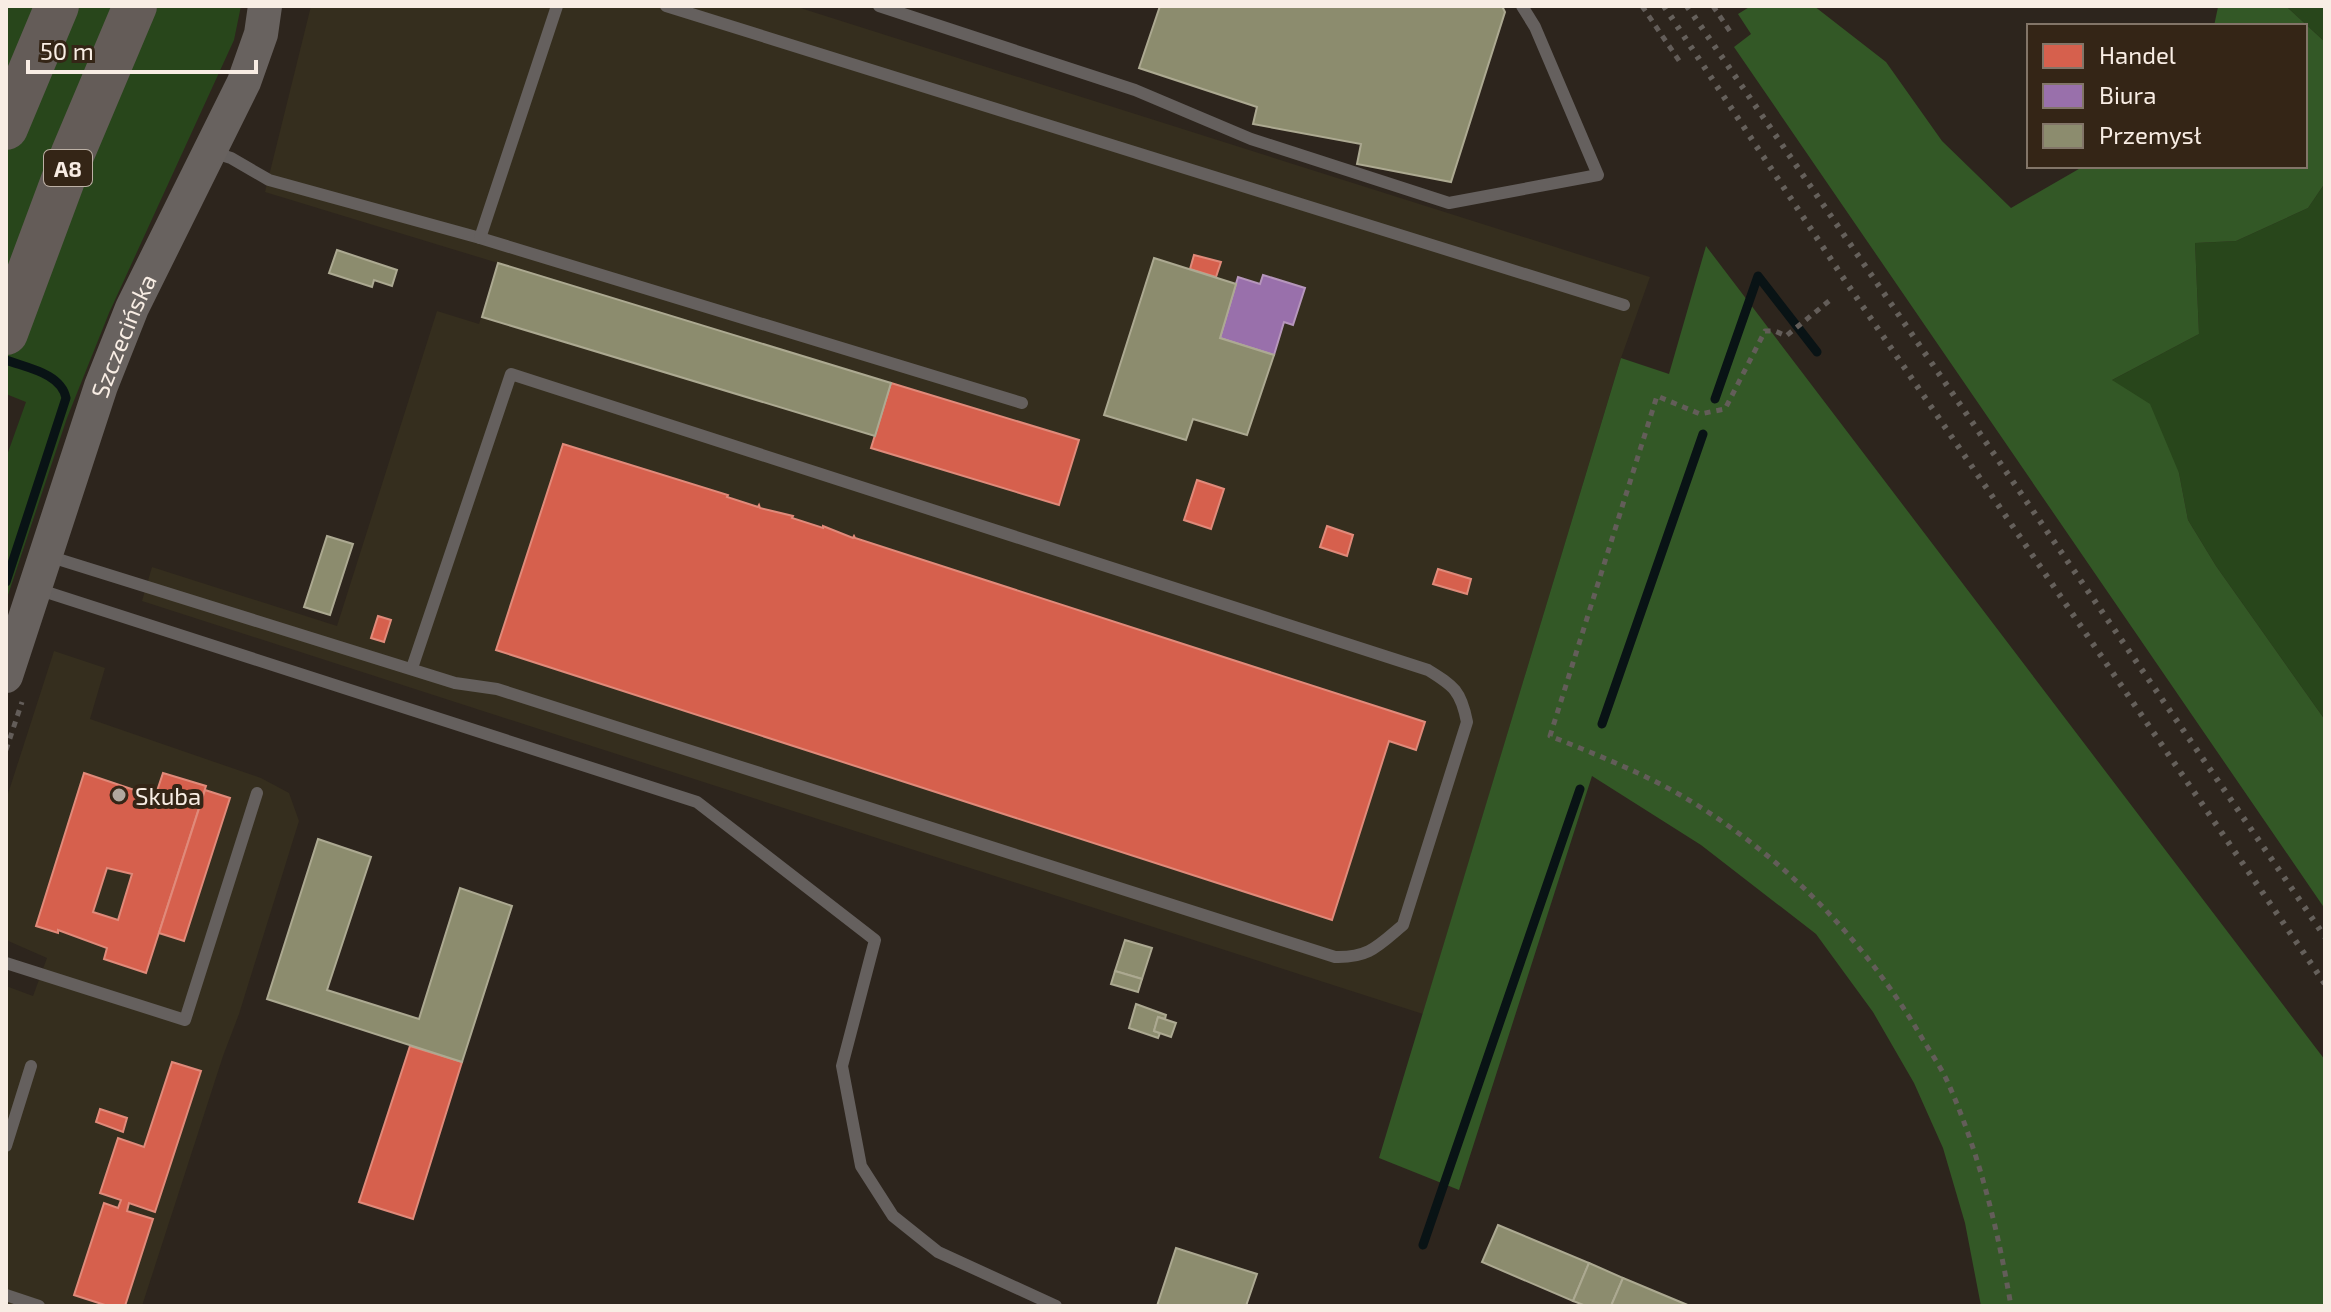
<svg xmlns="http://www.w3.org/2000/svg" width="2331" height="1312" viewBox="0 0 2331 1312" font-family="'Exo 2',sans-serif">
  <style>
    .commercial { fill: #352e1e }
    .green { fill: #28461b }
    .forest { fill: #335826 }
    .shops { fill: #d6604d; stroke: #e08a7a; stroke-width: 2; fill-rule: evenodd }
    .offices { fill: #9970ab; stroke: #b696bc; stroke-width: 2 }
    .industry { fill: #8c8c6e; stroke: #aca991; stroke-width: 2 }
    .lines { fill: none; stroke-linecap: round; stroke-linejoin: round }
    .stream { stroke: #091315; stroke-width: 9 }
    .path { stroke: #635d59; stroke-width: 5; stroke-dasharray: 6 6; stroke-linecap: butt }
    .lane { stroke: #65605e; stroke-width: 12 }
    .secondary { stroke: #68625f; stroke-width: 34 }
    .highway { stroke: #645c58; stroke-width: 44 }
    .rail { stroke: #65605b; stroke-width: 6; stroke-dasharray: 4 8; stroke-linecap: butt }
    .poi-dot { fill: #b1a79e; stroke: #342516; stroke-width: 3 }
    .labels { text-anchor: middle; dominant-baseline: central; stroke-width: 8; stroke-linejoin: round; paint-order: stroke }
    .shield { fill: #342516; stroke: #bdb1a6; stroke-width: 2 }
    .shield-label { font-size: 22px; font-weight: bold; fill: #f8ede4 }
    .street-label { font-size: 24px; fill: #f8ede4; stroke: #342516 }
    .poi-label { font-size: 24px; fill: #f8ede4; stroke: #342516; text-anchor: start }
  </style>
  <rect width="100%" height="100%" fill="#2d251d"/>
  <g class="commercial">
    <path d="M 311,6 L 794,6 L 1650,277 L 1621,358 L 1423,1014 L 142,601 L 152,567 L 337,626 L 437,311 L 479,324 L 498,263 L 265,192 Z"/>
    <path d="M 54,651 L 105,668 L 90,719 L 261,778 L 289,793 L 299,821 L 239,1014 L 223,1056 L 142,1306 L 6,1306 L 6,986 L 33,996 L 47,958 L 6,940 L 6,800 Z"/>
  </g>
  <g class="green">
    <path d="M 6,6 L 241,6 L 234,40 L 109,313 L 67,418 L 6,601 L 6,458 L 26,402 L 6,394 Z"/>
    <path d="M 2277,6 L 2325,6 L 2325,42 L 2288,8 Z"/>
    <path d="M 2325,183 L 2325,720 L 2216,566 L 2188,520 L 2179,473 L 2112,380 L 2199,334 L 2195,243 L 2236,241 L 2308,208 Z"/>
  </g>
  <g class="forest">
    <path d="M 1751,6 L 1814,6 L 1886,62 L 1942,141 L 2011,208 L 2084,166 L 2305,166 L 2305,26 L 2214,26 L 2218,7 L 2288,8 L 2325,42 L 2325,183 L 2308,208 L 2236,241 L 2195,243 L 2199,334 L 2112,380 L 2150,404 L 2179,473 L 2188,520 L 2216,566 L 2325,720 L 2325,909 L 1734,47 L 1751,34 L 1738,14 Z"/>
    <path d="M 1706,246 L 2325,1060 L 2325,1306 L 1981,1306 L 1965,1223 L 1943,1148 L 1914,1083 L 1873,1012 L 1816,934 L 1701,845 L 1592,776 L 1459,1190 L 1379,1158 L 1621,358 L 1669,374 Z"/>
  </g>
  <g class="shops">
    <path d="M 1194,255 L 1221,262 L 1216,277 L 1190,269 Z"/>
    <path d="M 891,383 L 1079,440 L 1059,505 L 871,448 Z"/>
    <path d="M 563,444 L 728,495 L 727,497 L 758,507 L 759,505 L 760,508 L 793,516 L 792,518 L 823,528 L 823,526 L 853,538 L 854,536 L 855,538 L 1425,722 L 1416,750 L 1389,741 L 1332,920 L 496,650 Z"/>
    <path d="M 1197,480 L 1224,489 L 1211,529 L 1184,520 Z"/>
    <path d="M 1327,526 L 1353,535 L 1347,556 L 1320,547 Z"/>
    <path d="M 1438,569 L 1471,579 L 1467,594 L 1433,584 Z"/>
    <path d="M 378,616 L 391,620 L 384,642 L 371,638 Z"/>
    <path d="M 84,773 L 155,797 L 163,773 L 206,786 L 146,973 L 104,959 L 107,948 L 58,930 L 58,933 L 36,926 ZM 107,868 L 132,874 L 118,920 L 93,912 Z"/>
    <path d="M 205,790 L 230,798 L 184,941 L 159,933 Z"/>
    <path d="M 410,1046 L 462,1062 L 413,1219 L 359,1202 Z"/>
    <path d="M 172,1062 L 201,1071 L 155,1212 L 129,1203 L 127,1211 L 153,1219 L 125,1306 L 108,1306 L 74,1295 L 104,1203 L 118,1208 L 121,1200 L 100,1193 L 118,1138 L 144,1147 Z"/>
    <path d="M 100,1109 L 127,1118 L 123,1132 L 96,1122 Z"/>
  </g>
  <path class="offices" d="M 1263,275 L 1305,288 L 1293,325 L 1284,322 L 1274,355 L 1220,338 L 1238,277 L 1260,284 Z"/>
  <g class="industry">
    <path d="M 1160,6 L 1502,6 L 1505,12 L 1451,182 L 1357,164 L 1361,144 L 1253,124 L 1257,107 L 1139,68 Z"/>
    <path d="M 337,250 L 397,270 L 392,286 L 374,280 L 372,287 L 329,273 Z"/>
    <path d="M 1154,258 L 1236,284 L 1220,338 L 1274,355 L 1247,435 L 1193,419 L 1186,440 L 1104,415 Z"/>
    <path d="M 498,263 L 891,383 L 875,436 L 482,317 Z"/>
    <path d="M 327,536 L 353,544 L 330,615 L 304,607 Z"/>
    <path d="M 318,839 L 371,857 L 327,990 L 419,1019 L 460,888 L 512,906 L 462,1062 L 267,999 Z"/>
    <path d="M 1125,940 L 1152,948 L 1142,979 L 1115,971 Z"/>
    <path d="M 1115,971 L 1142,979 L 1138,992 L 1111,984 Z"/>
    <path d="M 1136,1004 L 1166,1015 L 1165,1019 L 1158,1017 L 1154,1031 L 1160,1033 L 1158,1038 L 1129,1028 Z"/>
    <path d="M 1158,1017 L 1176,1023 L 1171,1037 L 1154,1031 Z"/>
    <path d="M 1498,1225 L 1589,1263 L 1573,1301 L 1482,1262 Z"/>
    <path d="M 1176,1248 L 1257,1274 L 1246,1306 L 1157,1306 Z"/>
    <path d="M 1589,1263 L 1623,1278 L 1611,1306 L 1586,1306 L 1573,1301 Z"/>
    <path d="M 1623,1278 L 1690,1306 L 1611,1306 Z"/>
  </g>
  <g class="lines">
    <g class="stream">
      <path d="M 6,360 C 27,368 61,373 66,398 L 6,582"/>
      <path d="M 1715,399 L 1758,276 L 1817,352"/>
      <path d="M 1602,724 L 1703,434"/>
      <path d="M 1423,1245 L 1580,789"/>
    </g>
    <g class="path">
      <path d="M 1642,6 L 1682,65"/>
      <path d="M 1713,6 L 1731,33"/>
      <path d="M 1829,301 L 1786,336 L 1775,331 L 1765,331 L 1725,409 L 1700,414 L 1657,396 L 1550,736 C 1600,756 1651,776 1697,805 C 1790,863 1867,944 1922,1038 C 1931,1053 1942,1069 1949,1085 C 1980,1156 1998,1230 2011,1306"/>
      <path d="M 6,750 L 22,702"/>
    </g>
    <g class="lane">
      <path d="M 666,6 L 1624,305"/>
      <path d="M 879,6 L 1135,90 L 1251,139 L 1449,203 L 1598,175 L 1535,27 L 1522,6"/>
      <path d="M 212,152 L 231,158 L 269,180 L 480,238 L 1022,403"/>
      <path d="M 480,238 L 557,6"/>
      <path d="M 48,556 L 455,683 L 497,689 L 1335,957 C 1369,958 1378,946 1403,925 L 1467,722 C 1461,691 1454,686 1428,670 L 511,374 L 412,668"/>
      <path d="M 37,589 L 697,802 L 875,940 L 842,1066 L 861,1166 L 893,1216 L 938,1252 L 1056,1306"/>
      <path d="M 6,963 L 185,1020 L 257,793"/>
      <path d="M 6,1146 L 31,1066"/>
      <path d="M 6,1295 L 39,1306"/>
    </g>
    <path class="secondary" id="s1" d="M 6,676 L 101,386 L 132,308 L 244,82 L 261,34 L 265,6"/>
    <g class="highway">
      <path d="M 6,128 L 57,6"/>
      <path d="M 6,333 L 73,153 L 135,6"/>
    </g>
    <g class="rail">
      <path d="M 1664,6 L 1844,279 L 2325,984"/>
      <path d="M 1687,6 L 2325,937"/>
    </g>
  </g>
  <circle class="poi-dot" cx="119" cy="795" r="8"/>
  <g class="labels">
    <rect class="shield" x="44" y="150" width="48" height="36" rx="6"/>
    <g class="shield-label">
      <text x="68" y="168">A8</text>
    </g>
    <g class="street-label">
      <text stroke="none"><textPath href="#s1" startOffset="360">Szczecińska</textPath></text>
    </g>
    <g class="poi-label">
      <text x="135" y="795">Skuba</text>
    </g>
  </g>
  <rect width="2331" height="1312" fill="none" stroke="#f8ede4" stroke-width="16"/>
  <rect x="2027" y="24" width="280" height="144" fill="#342516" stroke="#827568" stroke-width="2"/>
  <rect x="2043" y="44" width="40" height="24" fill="#d6604d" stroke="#827568" stroke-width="2"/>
  <text x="2099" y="64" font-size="24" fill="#f8ede4">Handel</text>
  <rect x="2043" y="84" width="40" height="24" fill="#9970ab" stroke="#827568" stroke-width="2"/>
  <text x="2099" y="104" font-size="24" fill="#f8ede4">Biura</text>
  <rect x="2043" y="124" width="40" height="24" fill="#8c8c6e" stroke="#827568" stroke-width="2"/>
  <text x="2099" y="144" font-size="24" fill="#f8ede4">Przemysł</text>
  <path d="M28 60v12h228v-12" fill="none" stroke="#f8ede4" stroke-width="4"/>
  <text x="40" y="60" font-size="24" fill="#f8ede4" stroke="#342516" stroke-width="6" paint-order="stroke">50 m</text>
</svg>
